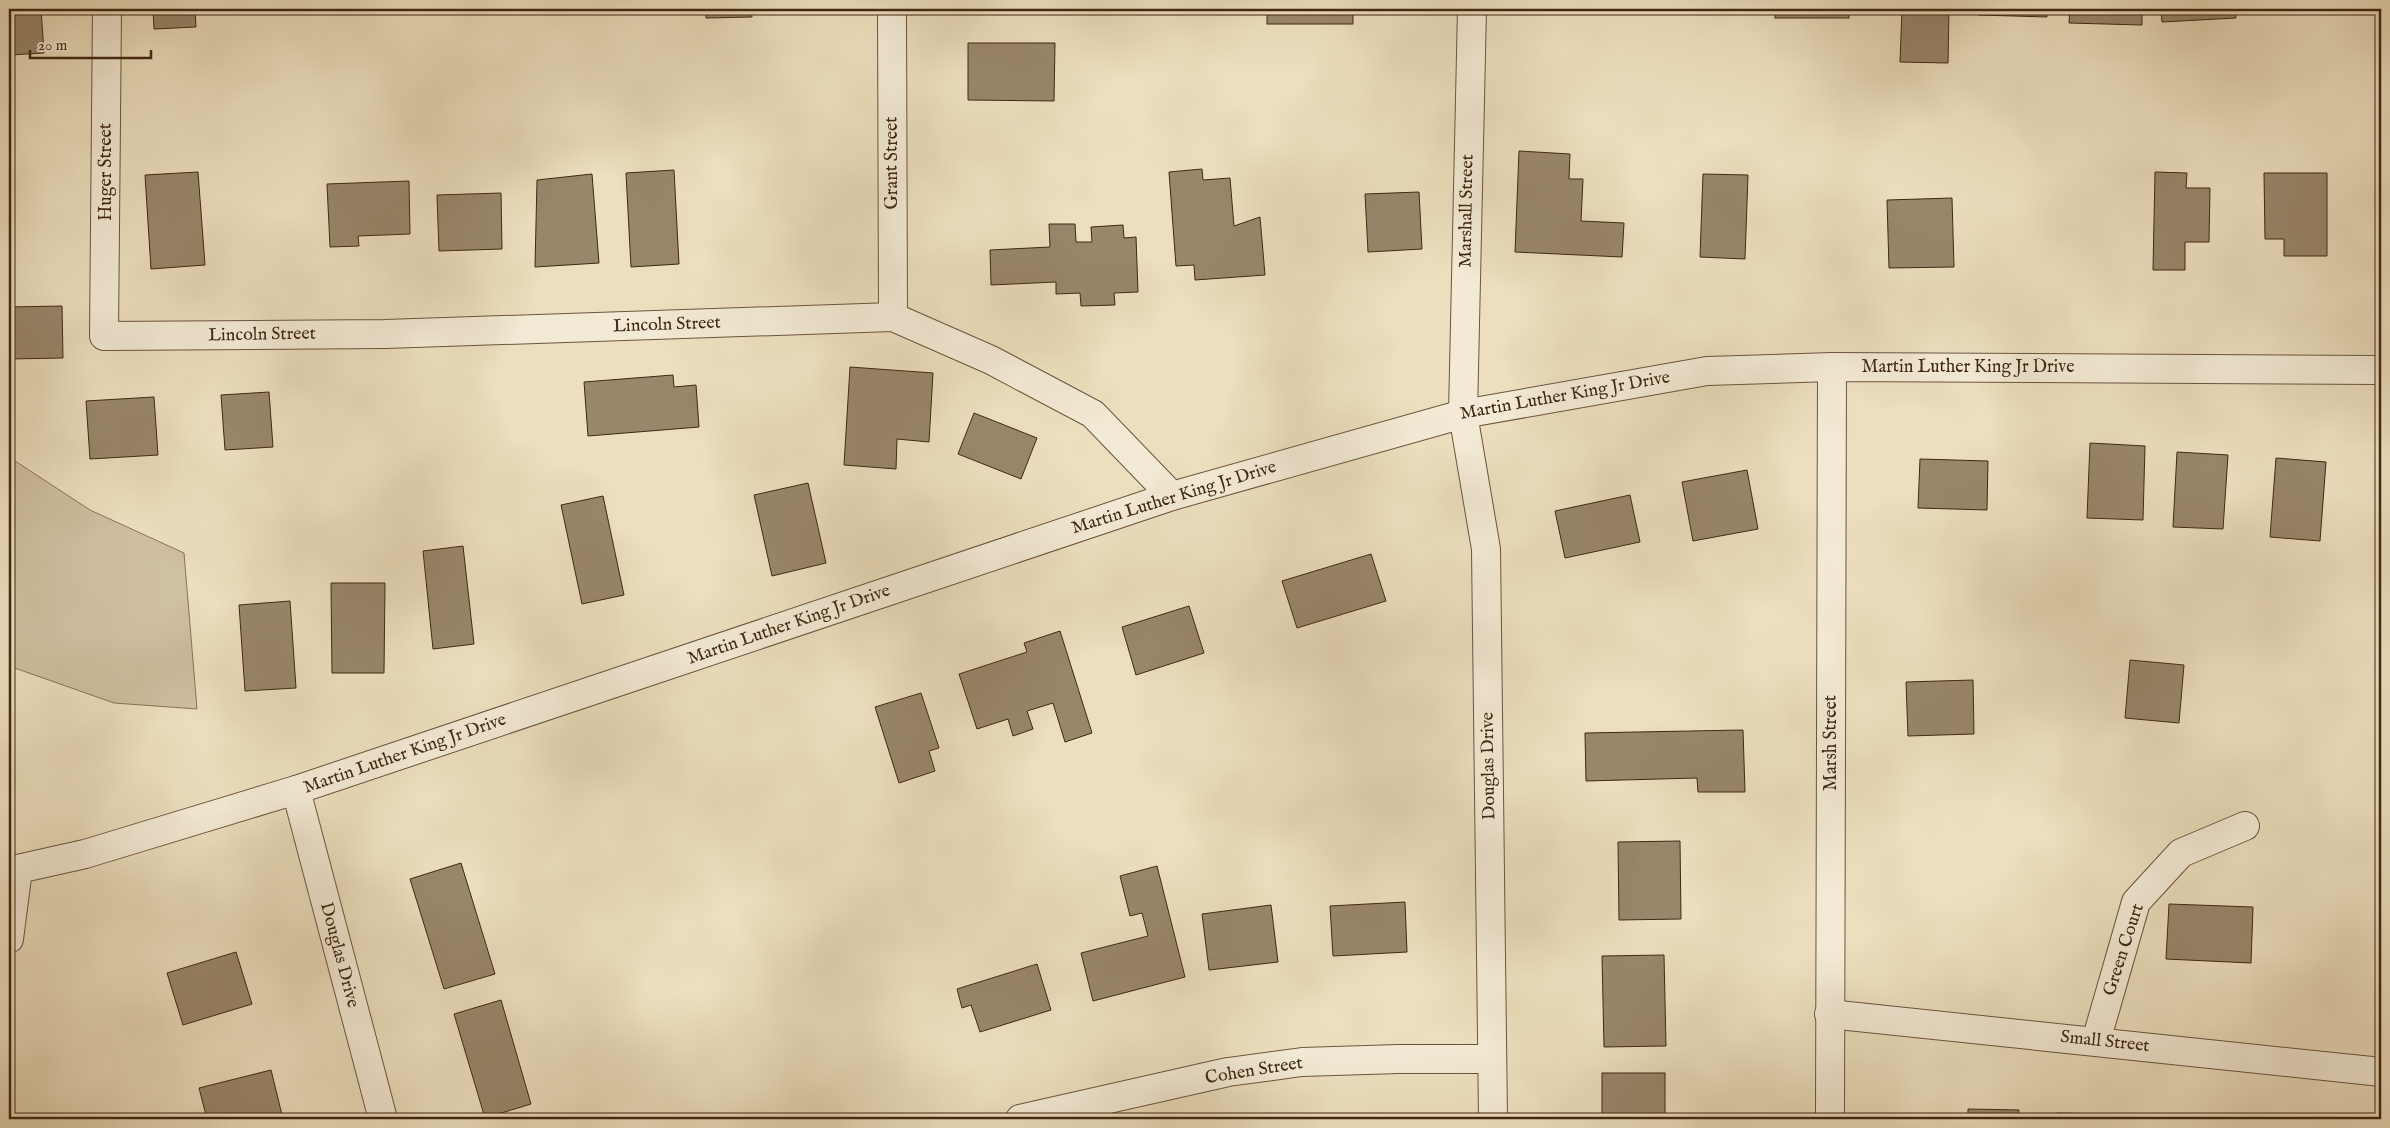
<svg xmlns="http://www.w3.org/2000/svg" width="2390" height="1128" viewBox="0 0 2390 1128" font-family="'IM FELL English',serif">
  <style>
    .green { fill: #cfc0a1; stroke: #88745a }
    .building { fill: #99876c; stroke: #402713 }
    .lines { fill: none; stroke-linecap: round; stroke-linejoin: round }
    .minor-casing { stroke: #6b553e; stroke-width: 30 }
    .minor { stroke: #f3ead5; stroke-width: 28 }
    .labels { text-anchor: middle; dominant-baseline: central; stroke-width: 5; stroke-linejoin: round; paint-order: stroke }
    .street-label { font-size: 18px; fill: #402713; stroke: #f3ead5 }
  </style>
  <rect width="100%" height="100%" fill="#ecdfbe"/>
  <filter id="stains"><feTurbulence type="fractalNoise" baseFrequency=".004" numOctaves="4"/><feColorMatrix values="0 0 0 0 .2 0 0 0 0 .09 0 0 0 0 .02 0 0 0 .5 -.17"/></filter>
  <radialGradient id="worn" r=".72"><stop offset=".6" stop-color="#630" stop-opacity="0"/><stop offset="1" stop-color="#630" stop-opacity=".3"/></radialGradient>
  <path class="green" d="M 9,457 L 90,510 L 184,553 L 197,709 L 114,703 L 9,666 Z"/>
  <g class="building">
    <path d="M 9,9 L 41,9 L 44,53 L 9,55 Z"/>
    <path d="M 153,9 L 195,9 L 196,27 L 154,29 Z"/>
    <path d="M 613,9 L 669,9 L 613,12 Z"/>
    <path d="M 706,9 L 751,9 L 752,17 L 706,18 Z"/>
    <rect x="1267" y="9" width="86" height="15"/>
    <rect x="1775" y="9" width="74" height="9"/>
    <path d="M 1902,9 L 1949,9 L 1948,63 L 1900,62 Z"/>
    <path d="M 1978,9 L 2047,9 L 2047,17 L 1978,15 Z"/>
    <path d="M 2070,9 L 2142,9 L 2142,25 L 2069,23 Z"/>
    <path d="M 2161,9 L 2235,9 L 2236,18 L 2162,22 Z"/>
    <path d="M 968,43 L 1055,43 L 1054,101 L 968,100 Z"/>
    <path d="M 1519,151 L 1570,154 L 1569,179 L 1583,179 L 1581,221 L 1624,223 L 1622,257 L 1515,252 Z"/>
    <path d="M 1202,169 L 1203,180 L 1230,178 L 1234,226 L 1260,217 L 1265,275 L 1195,280 L 1194,265 L 1176,266 L 1169,172 Z"/>
    <path d="M 674,170 L 679,264 L 631,267 L 626,173 Z"/>
    <path d="M 198,172 L 205,265 L 151,269 L 145,175 Z"/>
    <path d="M 2155,172 L 2187,173 L 2186,188 L 2210,188 L 2209,242 L 2185,242 L 2185,270 L 2153,270 Z"/>
    <path d="M 2264,173 L 2327,173 L 2327,256 L 2284,256 L 2284,239 L 2265,239 Z"/>
    <path d="M 592,174 L 599,263 L 535,267 L 537,180 Z"/>
    <path d="M 1703,174 L 1748,175 L 1745,259 L 1700,257 Z"/>
    <path d="M 409,181 L 410,234 L 358,236 L 359,246 L 330,247 L 327,184 Z"/>
    <path d="M 1419,192 L 1422,249 L 1368,252 L 1365,194 Z"/>
    <path d="M 501,193 L 502,249 L 439,251 L 437,195 Z"/>
    <path d="M 1952,198 L 1954,267 L 1889,268 L 1887,200 Z"/>
    <path d="M 1049,224 L 1075,224 L 1076,242 L 1092,242 L 1091,227 L 1123,225 L 1124,238 L 1136,237 L 1138,292 L 1114,293 L 1115,305 L 1081,306 L 1080,293 L 1056,294 L 1056,282 L 991,285 L 990,250 L 1050,247 Z"/>
    <path d="M 62,306 L 63,358 L 9,359 L 9,307 Z"/>
    <path d="M 850,367 L 933,373 L 929,442 L 897,439 L 896,469 L 844,465 Z"/>
    <path d="M 673,375 L 674,387 L 696,385 L 699,427 L 588,436 L 584,382 Z"/>
    <path d="M 269,392 L 273,447 L 225,450 L 221,395 Z"/>
    <path d="M 154,397 L 158,455 L 90,459 L 86,401 Z"/>
    <path d="M 974,413 L 1037,438 L 1021,479 L 958,454 Z"/>
    <path d="M 2090,443 L 2145,446 L 2143,520 L 2087,518 Z"/>
    <path d="M 2177,452 L 2228,455 L 2223,529 L 2173,527 Z"/>
    <path d="M 2276,458 L 2326,462 L 2320,541 L 2270,537 Z"/>
    <path d="M 1920,459 L 1988,461 L 1987,510 L 1918,508 Z"/>
    <path d="M 1747,470 L 1758,529 L 1693,541 L 1682,482 Z"/>
    <path d="M 808,483 L 826,563 L 772,576 L 754,495 Z"/>
    <path d="M 1630,495 L 1640,542 L 1565,558 L 1555,511 Z"/>
    <path d="M 603,496 L 624,595 L 582,604 L 561,505 Z"/>
    <path d="M 463,546 L 474,644 L 433,649 L 423,551 Z"/>
    <path d="M 1371,554 L 1386,601 L 1297,628 L 1282,581 Z"/>
    <path d="M 331,583 L 385,583 L 384,673 L 332,673 Z"/>
    <path d="M 290,601 L 296,688 L 245,691 L 239,605 Z"/>
    <path d="M 1189,606 L 1204,653 L 1136,675 L 1122,627 Z"/>
    <path d="M 1060,631 L 1092,733 L 1065,742 L 1053,703 L 1027,711 L 1033,729 L 1013,736 L 1008,719 L 977,729 L 959,674 L 1027,652 L 1024,643 Z"/>
    <path d="M 2130,660 L 2184,665 L 2179,723 L 2125,718 Z"/>
    <path d="M 1973,680 L 1974,734 L 1908,736 L 1906,682 Z"/>
    <path d="M 921,693 L 939,748 L 929,751 L 935,771 L 899,783 L 875,707 Z"/>
    <path d="M 1743,730 L 1745,792 L 1698,792 L 1697,778 L 1586,781 L 1585,733 Z"/>
    <path d="M 1680,841 L 1681,919 L 1619,920 L 1618,842 Z"/>
    <path d="M 461,863 L 495,974 L 444,989 L 410,879 Z"/>
    <path d="M 1157,866 L 1185,977 L 1093,1001 L 1081,953 L 1148,936 L 1142,913 L 1130,916 L 1120,876 Z"/>
    <path d="M 1405,902 L 1407,952 L 1333,956 L 1330,906 Z"/>
    <path d="M 2169,904 L 2253,907 L 2251,963 L 2166,959 Z"/>
    <path d="M 1271,905 L 1278,962 L 1209,970 L 1202,914 Z"/>
    <path d="M 236,952 L 252,1004 L 183,1025 L 167,973 Z"/>
    <path d="M 1664,955 L 1666,1046 L 1604,1047 L 1602,956 Z"/>
    <path d="M 1037,964 L 1051,1010 L 980,1032 L 971,1005 L 962,1008 L 957,989 Z"/>
    <path d="M 501,1000 L 531,1104 L 485,1118 L 454,1014 Z"/>
    <path d="M 271,1070 L 283,1119 L 207,1119 L 199,1088 Z"/>
    <rect x="1602" y="1073" width="63" height="46"/>
    <path d="M 1968,1109 L 2019,1110 L 2018,1119 L 1968,1119 Z"/>
    <path d="M 2057,1113 L 2107,1114 L 2107,1119 L 2056,1119 Z"/>
  </g>
  <g class="lines">
    <defs>
      <g id="minor">
        <path d="M 107,9 L 104,336 L 385,334 L 893,317 L 991,360 L 1093,414 L 1172,496"/>
        <path d="M 892,9 L 893,317"/>
        <path d="M 1472,9 L 1463,414 L 1486,549 L 1493,1119"/>
        <path d="M 296,790 L 383,1119"/>
        <path d="M 9,871 L 85,854 L 296,790 L 1172,496 L 1463,414 L 1707,371 L 1832,367 L 2381,370"/>
        <path d="M 9,939 L 18,869"/>
        <path d="M 1829,1014 L 2381,1072"/>
        <path d="M 2096,1041 L 2136,902 L 2181,853 L 2245,826"/>
        <path d="M 1020,1119 L 1228,1072 L 1302,1062 L 1399,1059 L 1492,1059"/>
        <path d="M 1830,1119 L 1832,367"/>
      </g>
    </defs>
    <use href="#minor" class="minor-casing"/>
    <use href="#minor" class="minor"/>
  </g>
  <g class="labels">
    <g class="street-label">
      <text transform="translate(892 163) rotate(-90)">Grant Street</text>
      <text transform="translate(106 172) rotate(-90)">Huger Street</text>
      <text transform="translate(1467 211) rotate(-89)">Marshall Street</text>
      <text transform="translate(667 325) rotate(-2)">Lincoln Street</text>
      <text transform="translate(262 335) rotate(-1)">Lincoln Street</text>
      <text x="1968" y="367">Martin Luther King Jr Drive</text>
      <text transform="translate(1565 396) rotate(-10)">Martin Luther King Jr Drive</text>
      <text transform="translate(1174 498) rotate(-17)">Martin Luther King Jr Drive</text>
      <text transform="translate(789 625) rotate(-19)">Martin Luther King Jr Drive</text>
      <text transform="translate(1831 743) rotate(-90)">Marsh Street</text>
      <text transform="translate(405 754) rotate(-19)">Martin Luther King Jr Drive</text>
      <text transform="translate(1489 766) rotate(-91)">Douglas Drive</text>
      <text transform="translate(2124 950) rotate(-72)">Green Court</text>
      <text transform="translate(339 955) rotate(75)">Douglas Drive</text>
      <text transform="translate(2105 1042) rotate(6)">Small Street</text>
      <text transform="translate(1254 1071) rotate(-9)">Cohen Street</text>
    </g>
  </g>
  <rect width="2390" height="1128" fill="none" stroke="#ecdfbe" stroke-width="30"/>
  <rect x="10" y="10" width="2370" height="1108" fill="none" stroke="#402713" stroke-width="2.5"/>
  <rect x="15" y="15" width="2360" height="1098" fill="none" stroke="#402713"/>
  <path d="M30 50v8h121v-8" fill="none" stroke="#402713" stroke-width="2.5"/>
  <text x="38" y="50" font-size="15" fill="#402713" stroke="#f3ead5" stroke-width="4" paint-order="stroke">20 m</text>
  <rect width="100%" height="100%" filter="url(#stains)"/>
  <rect width="100%" height="100%" fill="url(#worn)"/>
</svg>
